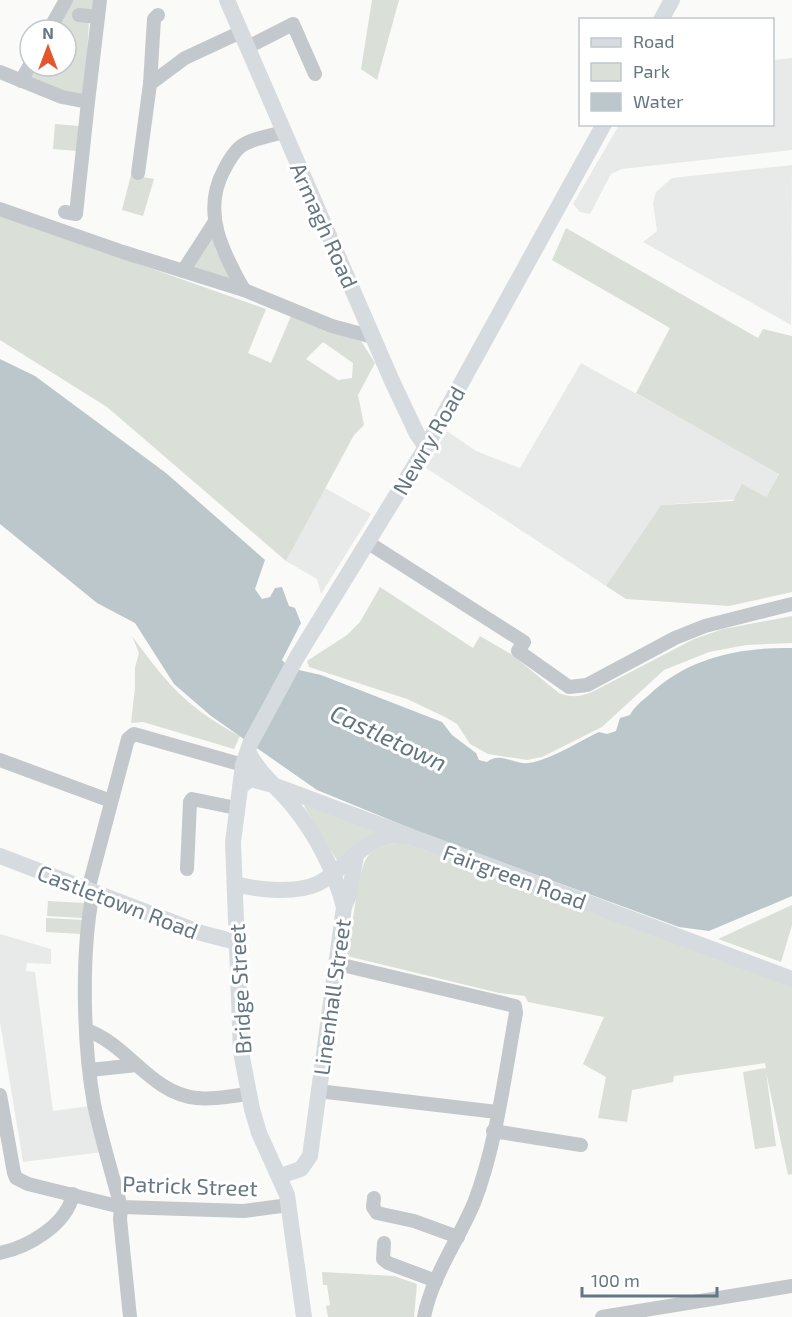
<svg xmlns="http://www.w3.org/2000/svg" width="792" height="1317" viewBox="0 0 792 1317" font-family="'Exo 2',sans-serif">
  <style>
    .built { fill: #e8e9e9 }
    .green { fill: #dadfd7; fill-rule: evenodd }
    .water { fill: #bbc7cb }
    .lines { fill: none; stroke-linecap: round; stroke-linejoin: round }
    .minor { stroke: #c3c8cc; stroke-width: 14 }
    .major { stroke: #d6dbdf; stroke-width: 16 }
    .labels { text-anchor: middle; dominant-baseline: central; stroke-width: 6; stroke-linejoin: round; paint-order: stroke }
    .street-label { font-size: 22px; fill: #657683; stroke: #fff }
    .water-label { font-size: 24px; font-style: italic; fill: #60757c; stroke: #fff }
  </style>
  <rect width="100%" height="100%" fill="#fafaf8"/>
  <g class="built">
    <path d="M 792,58 L 792,150 L 622,169 L 611,174 L 590,214 L 580,212 L 573,204 L 619,125 L 772,124 L 773,60 Z"/>
    <path d="M 792,165 L 791,325 L 643,242 L 657,231 L 653,203 L 656,192 L 672,178 Z"/>
    <path d="M 581,363 L 779,473 L 766,497 L 661,505 L 606,586 L 426,468 L 447,431 L 476,451 L 520,468 Z"/>
    <path d="M 325,488 L 371,514 L 321,594 L 317,579 L 286,561 Z"/>
    <path d="M 0,934 L 51,949 L 51,964 L 27,963 L 26,971 L 35,972 L 53,1111 L 90,1106 L 102,1152 L 23,1162 L 0,1022 Z"/>
  </g>
  <g class="green">
    <path d="M 70,0 L 94,0 L 89,21 L 85,93 L 76,97 L 29,77 L 34,66 L 66,66 L 66,30 L 54,30 Z"/>
    <path d="M 372,0 L 399,0 L 377,80 L 361,69 Z"/>
    <path d="M 55,124 L 79,126 L 77,151 L 53,149 Z"/>
    <path d="M 131,175 L 154,179 L 143,216 L 122,210 Z"/>
    <path d="M 0,215 L 266,309 L 248,353 L 271,363 L 291,316 L 361,341 L 375,363 L 358,395 L 364,425 L 354,435 L 286,561 L 107,407 L 0,340 ZM 323,342 L 353,363 L 352,378 L 338,380 L 306,359 Z"/>
    <path d="M 566,228 L 758,338 L 763,329 L 792,336 L 792,592 L 729,606 L 626,599 L 606,586 L 661,505 L 733,501 L 742,484 L 766,497 L 779,474 L 636,393 L 670,328 L 552,260 Z"/>
    <path d="M 213,237 L 216,251 L 233,282 L 193,270 L 193,262 Z"/>
    <path d="M 380,587 L 473,648 L 480,636 L 511,654 L 559,693 C 572,698 581,697 594,691 L 694,639 L 723,629 L 792,616 L 792,643 L 746,645 L 709,652 L 664,670 L 602,727 L 542,757 L 527,760 L 488,754 L 470,744 L 457,724 L 445,717 L 407,699 L 309,667 L 307,661 L 347,635 L 360,622 Z"/>
    <path d="M 132,636 C 168,685 186,707 240,736 L 234,749 L 143,722 L 131,723 L 135,688 L 135,668 L 139,653 Z"/>
    <path d="M 304,806 L 307,806 L 391,832 L 338,862 Z"/>
    <path d="M 403,842 L 792,986 L 792,1174 L 788,1175 L 766,1072 L 776,1146 L 755,1149 L 743,1072 L 766,1068 L 765,1063 L 674,1076 L 673,1082 L 632,1090 L 627,1122 L 598,1118 L 606,1077 L 583,1064 L 604,1017 L 528,1002 L 525,996 L 499,993 L 347,956 C 351,937 358,872 366,859 C 374,846 389,844 403,842 Z"/>
    <path d="M 48,901 L 84,903 L 83,918 L 47,916 Z"/>
    <path d="M 792,905 L 792,925 L 781,962 L 718,939 Z"/>
    <path d="M 46,918 L 83,920 L 82,934 L 46,932 Z"/>
    <path d="M 322,1272 L 394,1276 L 417,1284 L 414,1317 L 328,1317 L 326,1306 L 330,1305 L 327,1285 L 323,1285 Z"/>
  </g>
  <path class="water" d="M 0,359 L 35,376 L 166,473 L 265,560 L 255,589 L 262,599 L 270,597 L 275,588 L 282,587 L 289,606 L 295,608 L 301,623 L 282,660 L 290,668 L 321,675 L 442,722 L 452,735 L 476,753 L 479,760 L 487,762 C 500,751 514,765 528,763 C 548,761 580,741 599,732 L 607,734 L 616,731 L 620,718 L 630,715 C 634,707 642,701 649,695 C 687,658 740,647 792,648 L 792,896 L 709,931 L 679,927 L 422,833 L 317,790 L 211,716 L 174,684 L 135,623 L 97,603 L 0,524 Z"/>
  <g class="lines">
    <g class="minor">
      <path d="M 79,15 L 98,17"/>
      <path d="M 49,30 L 66,0"/>
      <path d="M 248,47 L 293,24 L 315,74"/>
      <path d="M 0,72 L 62,97 L 88,102 L 76,214 L 65,212"/>
      <path d="M 21,81 L 30,65"/>
      <path d="M 150,84 L 154,19 L 158,15"/>
      <path d="M 88,102 L 100,0"/>
      <path d="M 138,173 L 150,84 L 185,58 L 241,32"/>
      <path d="M 0,209 L 123,252 L 244,290 L 332,326 L 373,337"/>
      <path d="M 183,271 L 214,223"/>
      <path d="M 244,290 C 223,253 201,212 224,170 C 228,162 233,153 240,147 C 252,138 270,136 284,132"/>
      <path d="M 367,542 L 524,642 L 518,651 L 569,687 L 587,685 L 675,638 L 705,626 L 792,604"/>
      <path d="M 0,760 L 111,801"/>
      <path d="M 187,869 L 190,802 L 192,799 L 236,808"/>
      <path d="M 88,890 L 128,739 L 134,734 L 243,765"/>
      <path d="M 93,892 C 81,953 83,1043 94,1104 C 101,1138 112,1173 121,1207 L 120,1219 L 130,1317"/>
      <path d="M 338,964 L 515,1006 L 516,1013 C 505,1073 496,1147 474,1203 C 458,1241 432,1276 424,1317"/>
      <path d="M 86,1030 C 128,1044 151,1094 197,1098 C 213,1100 232,1096 248,1094"/>
      <path d="M 90,1070 L 137,1065"/>
      <path d="M 318,1091 L 497,1112"/>
      <path d="M 0,1095 L 14,1173 L 16,1178 L 28,1184 L 121,1207 L 244,1211 L 289,1205"/>
      <path d="M 493,1131 L 581,1145"/>
      <path d="M 374,1198 L 373,1207 L 377,1213 L 414,1221 L 458,1237"/>
      <path d="M 384,1243 L 383,1259 L 388,1263 L 436,1281"/>
      <path d="M 0,1253 C 28,1247 67,1225 73,1194"/>
      <path d="M 602,1317 L 792,1286"/>
    </g>
    <g class="major">
      <path d="M 227,0 L 392,381 L 417,434 L 426,447"/>
      <path d="M 661,20 L 672,0"/>
      <path d="M 248,752 C 259,773 277,787 292,805 C 317,836 334,869 344,907 L 310,1156 L 301,1169 L 280,1176"/>
      <path d="M 240,787 L 250,779 L 273,785 L 792,979"/>
      <path d="M 0,856 L 201,933 L 236,942"/>
      <path d="M 235,884 C 258,890 294,894 317,884 C 347,870 367,830 404,836"/>
      <path d="M 344,907 L 349,895 L 356,856"/>
      <path d="M 304,1317 L 287,1195 L 259,1133 L 252,1109 L 241,1052 L 233,842 L 243,765 L 250,744 L 297,657 L 426,447 L 604,124"/>
    </g>
  </g>
  <g class="labels">
    <g class="street-label">
      <text transform="translate(325 225) rotate(66)">Armagh Road</text>
      <text transform="translate(428 440) rotate(-60)">Newry Road</text>
      <text transform="translate(515 876) rotate(20)">Fairgreen Road</text>
      <text transform="translate(118 901) rotate(21)">Castletown Road</text>
      <text transform="translate(239 989) rotate(-93)">Bridge Street</text>
      <text transform="translate(331 997) rotate(-82)">Linenhall Street</text>
      <text transform="translate(190 1185) rotate(2)">Patrick Street</text>
    </g>
    <g class="water-label">
      <text transform="translate(389 737) rotate(25)">Castletown</text>
    </g>
  </g>
  <rect x="579" y="18" width="195" height="108" fill="#ffffff" stroke="#c1c8cd" stroke-width="1.5"/>
  <rect x="591" y="38" width="30" height="9" fill="#d6dbdf" stroke="#c1c8cd" stroke-width="1.5"/>
  <text x="633" y="48" font-size="18" fill="#657683">Road</text>
  <rect x="591" y="63" width="30" height="18" fill="#dadfd7" stroke="#c1c8cd" stroke-width="1.5"/>
  <text x="633" y="78" font-size="18" fill="#657683">Park</text>
  <rect x="591" y="93" width="30" height="18" fill="#bbc7cb" stroke="#c1c8cd" stroke-width="1.5"/>
  <text x="633" y="108" font-size="18" fill="#657683">Water</text>
  <g transform="translate(48 48)"><circle r="28" fill="#ffffff" stroke="#c1c8cd" stroke-width="1.5"/>
  <path d="M0-4.5L10 22L0 15L-10 22Z" fill="#e4572e"/>
  <text y="-9" font-size="16" font-weight="bold" text-anchor="middle" fill="#657683">N</text>
  </g>
  <path d="M582 1287v9h135v-9" fill="none" stroke="#657683" stroke-width="3"/>
  <text x="591" y="1287" font-size="18" fill="#657683" stroke="#ffffff" stroke-width="4.5" paint-order="stroke">100 m</text>
</svg>
